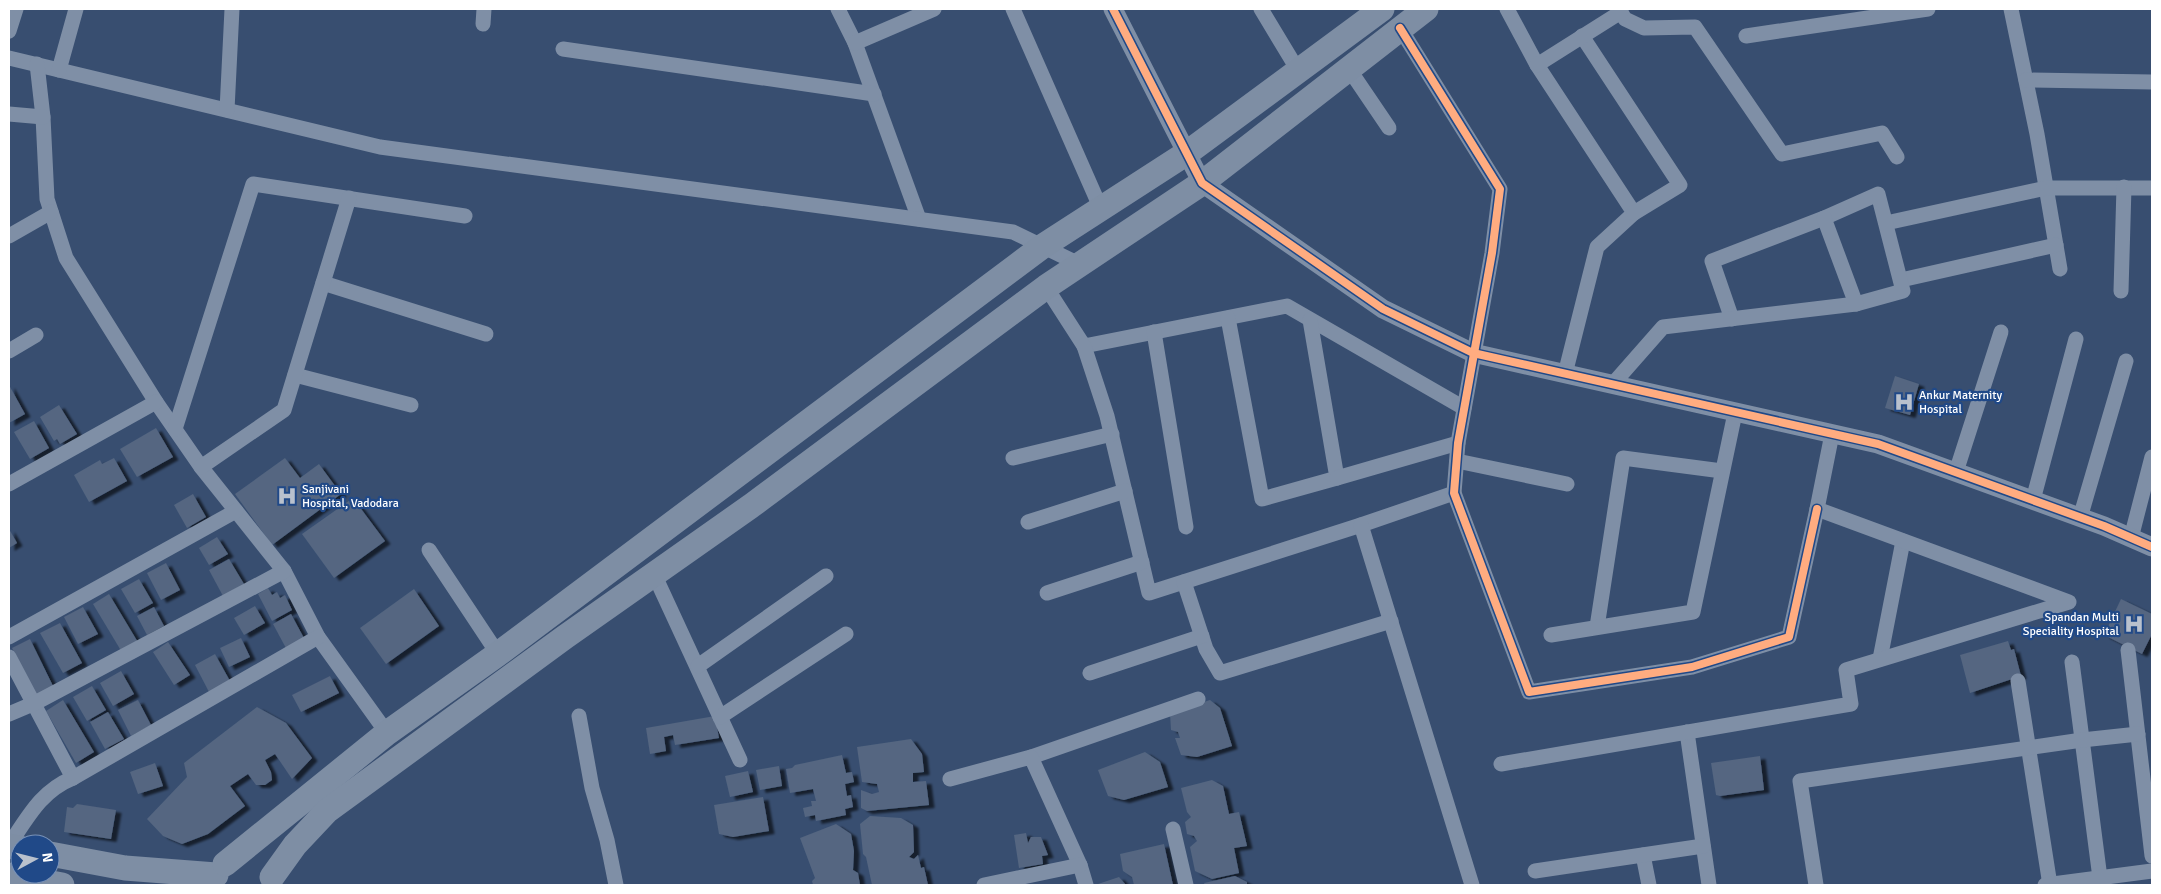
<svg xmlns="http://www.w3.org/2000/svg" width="2161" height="894" viewBox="0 0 2161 894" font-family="Signika,sans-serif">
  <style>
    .building { fill: #546681; filter: url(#shadow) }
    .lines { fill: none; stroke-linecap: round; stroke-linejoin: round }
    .minor { stroke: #7f8fa6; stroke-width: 15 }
    .tertiary { stroke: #7f8fa6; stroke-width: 19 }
    .trunk { stroke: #7e8ea4; stroke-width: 25 }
    .cycleway-casing { stroke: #204988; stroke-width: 11 }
    .cycleway { stroke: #ffac80; stroke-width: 8 }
    .labels { text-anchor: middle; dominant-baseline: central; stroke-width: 4.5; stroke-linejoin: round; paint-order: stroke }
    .poi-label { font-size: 12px; fill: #fff; stroke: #204988; text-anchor: start }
  </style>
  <defs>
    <filter id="shadow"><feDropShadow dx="5.5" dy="3" stdDeviation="1" flood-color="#0009"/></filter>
  </defs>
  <rect width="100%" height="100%" fill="#384e70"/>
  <g class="building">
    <path d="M 1895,376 L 1919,384 L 1910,415 L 1885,408 Z"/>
    <path d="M 9,385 L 25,414 L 9,423 Z"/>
    <path d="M 59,405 L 77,434 L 60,444 L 57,439 L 54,441 L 40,417 Z"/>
    <path d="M 34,421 L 49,448 L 30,459 L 14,432 Z"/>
    <path d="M 156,428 L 173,457 L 137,477 L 120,449 Z"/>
    <path d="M 114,458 L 127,481 L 89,502 L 74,475 L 100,460 L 102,464 Z"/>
    <path d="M 285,458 L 300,478 L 319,464 L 341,494 L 272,545 L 235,494 Z"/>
    <path d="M 193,494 L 206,517 L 187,528 L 174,505 Z"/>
    <path d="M 353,498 L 385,541 L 334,578 L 302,534 Z"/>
    <path d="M 9,529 L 17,543 L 9,548 Z"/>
    <path d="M 217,537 L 228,554 L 209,565 L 199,548 Z"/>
    <path d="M 229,559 L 244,584 L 223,596 L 209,570 Z"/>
    <path d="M 166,563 L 180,590 L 161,600 L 147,573 Z"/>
    <path d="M 139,579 L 153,603 L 135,613 L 121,589 Z"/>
    <path d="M 268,588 L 272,595 L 277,592 L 280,598 L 285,595 L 292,610 L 272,621 L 258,594 Z"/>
    <path d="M 414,589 L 439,626 L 386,664 L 360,628 Z"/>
    <path d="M 109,594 L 139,644 L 123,654 L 93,604 Z"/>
    <path d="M 2121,599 L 2152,614 L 2152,634 L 2142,654 L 2104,635 Z"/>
    <path d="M 255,606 L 265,623 L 244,635 L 234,618 Z"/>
    <path d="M 83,607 L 98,634 L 78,644 L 64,617 Z"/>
    <path d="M 154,607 L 164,626 L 147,635 L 137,616 Z"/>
    <path d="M 291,614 L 305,640 L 287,650 L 273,624 Z"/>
    <path d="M 60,623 L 82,663 L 63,673 L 40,633 Z"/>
    <path d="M 241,638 L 250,657 L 229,667 L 220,648 Z"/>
    <path d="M 30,639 L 53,686 L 36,695 L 12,648 Z"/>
    <path d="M 2008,641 L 2011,650 L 2014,649 L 2021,676 L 1970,693 L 1960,655 Z"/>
    <path d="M 168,642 L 190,675 L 174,685 L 153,652 Z"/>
    <path d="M 215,654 L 230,681 L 209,692 L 195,665 Z"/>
    <path d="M 121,671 L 134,694 L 113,706 L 100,683 Z"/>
    <path d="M 330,676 L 339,693 L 301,712 L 292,695 Z"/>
    <path d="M 92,686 L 106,710 L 87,721 L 73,697 Z"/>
    <path d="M 63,700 L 94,752 L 76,763 L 46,711 Z"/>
    <path d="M 138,700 L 151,725 L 131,736 L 118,710 Z"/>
    <path d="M 1210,700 L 1220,708 L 1232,746 L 1197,757 L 1181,755 L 1175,738 L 1180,738 L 1178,732 L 1171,730 L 1170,713 Z"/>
    <path d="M 257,707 L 286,723 L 312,758 L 292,779 L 275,754 L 265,760 L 271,772 L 272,780 L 265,785 L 256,785 L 248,774 L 230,786 L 245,806 L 208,834 L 182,844 L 163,836 L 147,819 L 187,777 L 184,763 Z"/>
    <path d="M 108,712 L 124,739 L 105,749 L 90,722 Z"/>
    <path d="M 715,716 L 719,738 L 675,745 L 673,735 L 664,737 L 666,751 L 650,754 L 646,728 Z"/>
    <path d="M 911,739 L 922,754 L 924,772 L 913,773 L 913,782 L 926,781 L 929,805 L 867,811 L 861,808 L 861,790 L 872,794 L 879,792 L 877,784 L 862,782 L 857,747 Z"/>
    <path d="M 1145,752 L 1160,762 L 1168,787 L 1124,800 L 1108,796 L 1098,770 Z"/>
    <path d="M 842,755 L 846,773 L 852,772 L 854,782 L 845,784 L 847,796 L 851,795 L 853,807 L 845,809 L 846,815 L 816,821 L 815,815 L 805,817 L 803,808 L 812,806 L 811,801 L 816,801 L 813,789 L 790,793 L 786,769 L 792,768 L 795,765 Z"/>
    <path d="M 1760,756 L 1764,790 L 1720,796 L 1716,795 L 1711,763 Z"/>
    <path d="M 155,763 L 163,786 L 138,794 L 130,772 Z"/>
    <path d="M 779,766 L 782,786 L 760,790 L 756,770 Z"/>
    <path d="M 748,771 L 753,792 L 730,797 L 725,776 Z"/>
    <path d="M 1212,780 L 1223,786 L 1229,814 L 1239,812 L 1247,846 L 1234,848 L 1239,873 L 1212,879 L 1195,871 L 1190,847 L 1197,841 L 1194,836 L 1187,834 L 1185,822 L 1191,817 L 1187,812 L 1181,788 Z"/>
    <path d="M 763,797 L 769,831 L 733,837 L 719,834 L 714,805 Z"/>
    <path d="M 77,804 L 116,810 L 111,839 L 64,832 L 67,807 L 73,808 Z"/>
    <path d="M 870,816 L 901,818 L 913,825 L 914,852 L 909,857 L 914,859 L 918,855 L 921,868 L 924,867 L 928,885 L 872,885 L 866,857 L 863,854 L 860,824 Z"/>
    <path d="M 836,824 L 851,834 L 854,851 L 853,870 L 858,873 L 860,885 L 813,885 L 812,881 L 815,878 L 800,838 Z"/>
    <path d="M 1026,833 L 1028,843 L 1031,837 L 1041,837 L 1048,855 L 1042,856 L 1043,864 L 1019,868 L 1014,835 Z"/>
    <path d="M 1164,844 L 1173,885 L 1134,885 L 1132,877 L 1123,871 L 1120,854 Z"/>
    <path d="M 1235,876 L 1247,882 L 1247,885 L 1205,885 L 1204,883 Z"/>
    <path d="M 1119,877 L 1126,885 L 1095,885 Z"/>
  </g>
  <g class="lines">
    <g class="minor">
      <path d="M 838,9 L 855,43 L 919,219"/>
      <path d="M 1013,9 L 1101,209"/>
      <path d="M 1261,9 L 1299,72"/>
      <path d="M 1507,9 L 1537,65 L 1634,213 L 1597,247 L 1565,374"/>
      <path d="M 1619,9 L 1625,19 L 1644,28 L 1695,27 L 1782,154 L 1882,133 L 1897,157"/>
      <path d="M 2011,9 L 2037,134 L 2060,269"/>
      <path d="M 483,24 L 484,9"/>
      <path d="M 1400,28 L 1500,189 L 1492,253 L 1458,443 L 1454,493 L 1529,692 L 1692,667 L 1789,637 L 1817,509"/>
      <path d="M 9,31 L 16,9"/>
      <path d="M 1582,36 L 1680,185 L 1634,213"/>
      <path d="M 1746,36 L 1928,9"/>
      <path d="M 855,43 L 934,9"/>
      <path d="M 563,49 L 874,94"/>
      <path d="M 9,58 L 380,147 L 1013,232 L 1079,264"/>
      <path d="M 37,64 L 43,117 L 47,199 L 66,258 L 156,402 L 201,467 L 284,571 L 318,637 L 387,733"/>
      <path d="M 1537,65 L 1621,12"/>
      <path d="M 1349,69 L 1389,128"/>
      <path d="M 59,70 L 76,9"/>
      <path d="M 2026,80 L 2152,82"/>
      <path d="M 227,110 L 232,9"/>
      <path d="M 9,114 L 43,117"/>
      <path d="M 1886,223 L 2046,188 L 2152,188"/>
      <path d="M 9,236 L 51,212"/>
      <path d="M 1901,280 L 2056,245"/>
      <path d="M 323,283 L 486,334"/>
      <path d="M 1046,287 L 1084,346 L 1287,306 L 1464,408"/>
      <path d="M 2121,291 L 2124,187"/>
      <path d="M 1228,318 L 1262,499 L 1337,478 L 1310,320"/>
      <path d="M 1732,319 L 1712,261 L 1824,218 L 1878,194 L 1903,291 L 1856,304"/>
      <path d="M 1154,332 L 1186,527"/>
      <path d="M 1084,346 L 1107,416 L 1149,593 L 1361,525 L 1454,493"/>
      <path d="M 9,351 L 36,335"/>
      <path d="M 295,375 L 411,405"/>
      <path d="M 1612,385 L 1663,327 L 1856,304 L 1824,218"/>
      <path d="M 175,429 L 253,184 L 465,216"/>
      <path d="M 1013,458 L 1112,434"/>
      <path d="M 1457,461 L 1567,484"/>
      <path d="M 201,467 L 284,410 L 349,198"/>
      <path d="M 1956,472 L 2001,332"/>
      <path d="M 1337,478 L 1458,443"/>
      <path d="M 9,484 L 156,402"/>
      <path d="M 2033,500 L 2076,339"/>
      <path d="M 2080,518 L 2126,361"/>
      <path d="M 1028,522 L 1125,491"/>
      <path d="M 1361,525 L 1472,885"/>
      <path d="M 2131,538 L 2152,457"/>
      <path d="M 429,550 L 498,654"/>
      <path d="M 654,574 L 740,760"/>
      <path d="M 1184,582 L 1206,649 L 1220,673 L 1391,621"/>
      <path d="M 1047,593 L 1142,562"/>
      <path d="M 1597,627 L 1623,458 L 1722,471"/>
      <path d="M 1551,635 L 1693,612 L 1735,413"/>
      <path d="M 9,637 L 236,511"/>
      <path d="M 2128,650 L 2152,856"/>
      <path d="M 9,657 L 73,778"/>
      <path d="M 1880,659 L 1903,541"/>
      <path d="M 2072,662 L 2100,878"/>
      <path d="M 698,666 L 826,576"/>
      <path d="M 1090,673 L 1202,636"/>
      <path d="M 2018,681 L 2050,885"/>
      <path d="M 9,714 L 35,703 L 284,571"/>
      <path d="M 579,716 L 592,788 L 607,840 L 616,885"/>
      <path d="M 720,717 L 846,634"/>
      <path d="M 1687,732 L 1709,885"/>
      <path d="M 1031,757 L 1198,699"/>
      <path d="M 1501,764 L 1851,704 L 1846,670 L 2069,602 L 1817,509 L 1832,434"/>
      <path d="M 950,779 L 1031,757 L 1080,865 L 1086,885"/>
      <path d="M 1173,829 L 1186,885"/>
      <path d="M 9,845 C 28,817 41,791 73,778 L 318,637"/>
      <path d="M 1643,855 L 1649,885"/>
      <path d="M 1535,871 L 1703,846"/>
      <path d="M 984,885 L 1080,865"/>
      <path d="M 1816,885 L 1800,781 L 2082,740 L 2138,734"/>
      <path d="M 2045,885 L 2152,871"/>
    </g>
    <path class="tertiary" d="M 1113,9 L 1202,183 L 1383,309 L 1473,353 L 1878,444 L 2104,526 L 2152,547"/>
    <g class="trunk">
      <path d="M 9,846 L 20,848"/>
      <path d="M 50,854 L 125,868 L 216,875"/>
      <path d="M 225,864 L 387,733 L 498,654 L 1043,246 L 1187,153 L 1382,9"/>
      <path d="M 9,875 L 62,885"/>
      <path d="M 272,877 L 295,845 L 327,811 L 565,637 L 751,506 L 1046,287 L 1202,183 L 1426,9"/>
    </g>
    <defs>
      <g id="cycleway">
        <path d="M 1113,9 L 1202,183 L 1383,309 L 1473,353 L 1878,444 L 2104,526 L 2152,547"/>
        <path d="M 1400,28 L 1500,189 L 1492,253 L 1458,443 L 1454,493 L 1529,692 L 1692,667 L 1789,637 L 1817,509"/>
      </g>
    </defs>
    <use href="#cycleway" class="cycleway-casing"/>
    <use href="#cycleway" class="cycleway"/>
  </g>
  <defs>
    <symbol id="hospital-bare" viewBox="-9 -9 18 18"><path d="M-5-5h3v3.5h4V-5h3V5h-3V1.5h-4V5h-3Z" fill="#b9c1cd" stroke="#204988" stroke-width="2.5" paint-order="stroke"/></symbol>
  </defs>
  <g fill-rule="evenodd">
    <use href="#hospital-bare" x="1890" y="388" width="28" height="28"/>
    <use href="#hospital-bare" x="273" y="482" width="28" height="28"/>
    <use href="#hospital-bare" x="2120" y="610" width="28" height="28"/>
  </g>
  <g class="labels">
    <g class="poi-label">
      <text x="1919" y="395">Ankur Maternity<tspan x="1919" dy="14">Hospital</tspan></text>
      <text x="302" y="489">Sanjivani<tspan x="302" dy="14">Hospital, Vadodara</tspan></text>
      <text x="2119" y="617" text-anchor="end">Spandan Multi<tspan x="2119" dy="14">Speciality Hospital</tspan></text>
    </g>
  </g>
  <rect width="2161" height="894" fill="none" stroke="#ffffff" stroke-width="20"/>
  <g transform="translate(35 859) rotate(83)"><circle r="24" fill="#204988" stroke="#7992b8"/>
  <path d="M0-4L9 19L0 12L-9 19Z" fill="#b9c1cd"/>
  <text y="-8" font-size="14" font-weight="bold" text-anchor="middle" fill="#ffffff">N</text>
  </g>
</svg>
